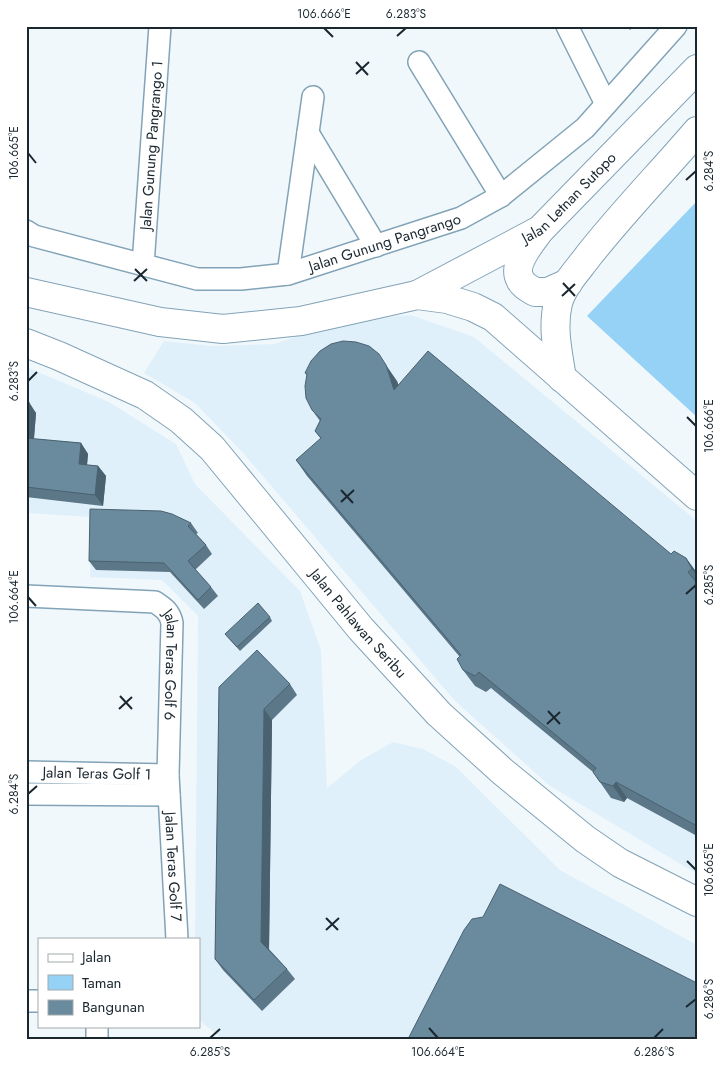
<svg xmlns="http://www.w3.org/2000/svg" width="723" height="1065" viewBox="0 0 723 1065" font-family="Jost,sans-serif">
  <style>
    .built { fill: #dff0fb }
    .green { fill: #96d1f6 }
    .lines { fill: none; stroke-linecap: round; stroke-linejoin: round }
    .minor-casing { stroke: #82a3b7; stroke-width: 24 }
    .primary-casing { stroke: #82a3b7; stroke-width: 30 }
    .minor { stroke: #fff; stroke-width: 21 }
    .primary { stroke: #fff; stroke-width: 28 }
    .wall { fill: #5b7788 }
    .shaded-wall { fill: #4a616f }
    .building { fill: #6a8a9e; stroke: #4a616f }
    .ticks { fill: none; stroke: #1a272f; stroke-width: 2 }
    .labels { text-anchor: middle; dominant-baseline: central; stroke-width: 4.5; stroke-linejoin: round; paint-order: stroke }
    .street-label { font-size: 15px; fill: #1a272f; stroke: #fff }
    .neatline { fill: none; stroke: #1a272f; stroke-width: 2 }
    .ticks-label { font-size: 12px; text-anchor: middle; fill: #1a272f }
  </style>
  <rect width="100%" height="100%" fill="#f1f8fc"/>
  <g class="built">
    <path d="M 411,315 L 474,337 L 697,521 L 697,874 L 550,786 L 455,701 L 243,453 L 195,403 L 144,373 L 164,341 L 211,346 L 274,344 L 346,320 Z"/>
    <path d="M 26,367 L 109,402 L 176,444 L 195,484 L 300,591 L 321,650 L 327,788 L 361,760 L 393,742 L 423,749 L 455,766 L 560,870 L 697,945 L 697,1039 L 222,1039 L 199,1020 L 199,939 L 195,939 L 198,616 L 162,580 L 90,577 L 91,517 L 26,513 Z"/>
  </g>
  <path class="green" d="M 697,201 L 697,417 L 587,316 Z"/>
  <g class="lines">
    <defs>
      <g id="minor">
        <path d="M 567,26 L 606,104"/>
        <path d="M 419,62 L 501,196"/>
        <path d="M 308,133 L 376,246"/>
        <path id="s1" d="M 26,231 L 34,236 L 197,279 L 241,279 L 288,274 L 461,218 L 501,196 L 585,128 L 676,26"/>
        <path id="s2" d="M 143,265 L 160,26"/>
        <path d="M 288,274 L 313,97"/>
        <path id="s3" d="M 26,596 L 155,602 C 164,608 170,612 172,623 L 168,775 L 177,939"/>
        <path id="s4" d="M 26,772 L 168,775"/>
        <path d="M 26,794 L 169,795"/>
        <path d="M 26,1001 L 39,1001"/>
        <path d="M 97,1026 L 97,1039"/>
      </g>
      <g id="primary">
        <path d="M 540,230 C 532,241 512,264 520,279 C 522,285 530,289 535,292 L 548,292 L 568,283"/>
        <path d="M 26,292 L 160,322 L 223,329 L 301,321 L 417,295 L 447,299 L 473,307 L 493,317 L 697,496"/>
        <path id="s5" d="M 417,295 L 540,230 L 697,69"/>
        <path id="s6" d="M 26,343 L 59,356 L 145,395 L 181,420 L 212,448 L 361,629 L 439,714 L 503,772 L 585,839 L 620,863 L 697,902"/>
        <path d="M 562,378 C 558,353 552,328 558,303 C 563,285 578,270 589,255 C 623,212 661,173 697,131"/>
      </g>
    </defs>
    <use href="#minor" class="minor-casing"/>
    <use href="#primary" class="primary-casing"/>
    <use href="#minor" class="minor"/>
    <use href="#primary" class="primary"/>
  </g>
  <g class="wall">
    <path d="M 627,26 L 635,26 L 630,30 Z"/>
    <path d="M 305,373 L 397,381 L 398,384 L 671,554 L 686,558 L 697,573 L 697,836 L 627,798 L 624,802 L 611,798 L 593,772 L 491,688 L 486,692 L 475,686 L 463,670 L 459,656 L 307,476 L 296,460 L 321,439 L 315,431 L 320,421 L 312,410 L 307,375 Z"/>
    <path d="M 26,402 L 36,413 L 34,439 L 81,443 L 88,454 L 87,465 L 98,466 L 106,476 L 103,506 L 26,497 Z"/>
    <path d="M 191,523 L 198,533 L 196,534 L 206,545 L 212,554 L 195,570 L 211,587 L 218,596 L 204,609 L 170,572 L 96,570 L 89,561 Z"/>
    <path d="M 270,617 L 272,621 L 240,651 L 225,634 Z"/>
    <path d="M 290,684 L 297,695 L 272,720 L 269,949 L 287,969 L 295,979 L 262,1011 L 223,970 L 215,959 L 219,687 Z"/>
  </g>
  <g class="shaded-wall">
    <path d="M 386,365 L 397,381 L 405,406 L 394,390 Z"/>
    <path d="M 29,402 L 36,413 L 33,449 L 26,439 Z"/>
    <path d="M 81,443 L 88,454 L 86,475 L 79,464 Z"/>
    <path d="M 98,466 L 106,476 L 103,506 L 95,495 Z"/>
    <path d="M 686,558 L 697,573 L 697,576 L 692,569 Z"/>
    <path d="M 264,709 L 272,720 L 269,952 L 261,942 Z"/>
    <path d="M 616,782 L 627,798 L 624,802 L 613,786 Z"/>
  </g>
  <g class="building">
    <path d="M 343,341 L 356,342 L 369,346 L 379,354 L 386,365 L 394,390 L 428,351 L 671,554 L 674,551 L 686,558 L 692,569 L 688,572 L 697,583 L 697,826 L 616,782 L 613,786 L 600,782 L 593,772 L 596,768 L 479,672 L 475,676 L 463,670 L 457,659 L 461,655 L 296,460 L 321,438 L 315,431 L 321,419 L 312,410 L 306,398 L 305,386 L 307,374 L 305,373 L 311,361 L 320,351 L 331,344 Z"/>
    <path d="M 26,402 L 29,402 L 26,434 Z"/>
    <path d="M 26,438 L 81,443 L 79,464 L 98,466 L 95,495 L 26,487 Z"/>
    <path d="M 90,509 L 161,511 L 172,514 L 191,523 L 188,526 L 206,545 L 188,561 L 211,587 L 198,600 L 164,563 L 89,561 Z"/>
    <path d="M 258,603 L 270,617 L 237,647 L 225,634 Z"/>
    <path d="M 257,650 L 290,684 L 264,709 L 261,942 L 287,969 L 254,1000 L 215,959 L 219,687 Z"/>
    <path d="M 500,884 L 697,983 L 697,1039 L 408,1039 L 464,930 L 472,919 L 483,917 Z"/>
  </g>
  <path class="ticks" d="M 324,28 L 333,37M 397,36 L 406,28M 356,62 L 368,75M 356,74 L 369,62M 28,153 L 36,163M 686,180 L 696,171M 135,269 L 147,281M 134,281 L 147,269M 563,283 L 575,296M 562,296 L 575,284M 28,381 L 37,372M 687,417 L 696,426M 341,490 L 353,503M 341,502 L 354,490M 686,594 L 696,585M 28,597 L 36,606M 120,696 L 132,709M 119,709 L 132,697M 548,711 L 560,724M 547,724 L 560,712M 28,794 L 37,786M 687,861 L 696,870M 326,918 L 338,930M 326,930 L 339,918M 686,1007 L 696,999M 429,1028 L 438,1038M 210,1038 L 220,1029M 654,1038 L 663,1029"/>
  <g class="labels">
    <g class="street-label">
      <text stroke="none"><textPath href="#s2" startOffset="120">Jalan Gunung Pangrango 1</textPath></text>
      <text stroke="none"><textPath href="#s5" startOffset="182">Jalan Letnan Sutopo</textPath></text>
      <text stroke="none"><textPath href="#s1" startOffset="371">Jalan Gunung Pangrango</textPath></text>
      <text stroke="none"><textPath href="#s6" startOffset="444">Jalan Pahlawan Seribu</textPath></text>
      <text stroke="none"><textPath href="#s3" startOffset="199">Jalan Teras Golf 6</textPath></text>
      <text stroke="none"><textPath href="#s4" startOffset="71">Jalan Teras Golf 1</textPath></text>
      <text stroke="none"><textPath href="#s3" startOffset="401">Jalan Teras Golf 7</textPath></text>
    </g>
  </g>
  <rect width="723" height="1065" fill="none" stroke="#ffffff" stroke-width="55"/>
  <rect x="38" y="938" width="162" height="90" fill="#ffffff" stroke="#a3a9ac"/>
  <rect x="48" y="954" width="25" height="8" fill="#ffffff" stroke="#a3a9ac"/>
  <text x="82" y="962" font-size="15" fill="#1a272f">Jalan</text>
  <rect x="48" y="975" width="25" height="15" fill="#96d1f6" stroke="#a3a9ac"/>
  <text x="82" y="988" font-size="15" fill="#1a272f">Taman</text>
  <rect x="48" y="1000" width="25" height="15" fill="#6a8a9e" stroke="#a3a9ac"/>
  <text x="82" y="1012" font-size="15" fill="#1a272f">Bangunan</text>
  <rect x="28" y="28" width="668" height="1010" class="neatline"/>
  <g class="ticks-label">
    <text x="324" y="18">106.666°E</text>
    <text x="406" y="18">6.283°S</text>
    <text transform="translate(14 153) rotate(-90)" y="4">106.665°E</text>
    <text transform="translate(709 171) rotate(-90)" y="4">6.284°S</text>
    <text transform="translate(14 381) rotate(-90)" y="4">6.283°S</text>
    <text transform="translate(709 426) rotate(-90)" y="4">106.666°E</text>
    <text transform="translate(709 585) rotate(-90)" y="4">6.285°S</text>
    <text transform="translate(14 597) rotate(-90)" y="4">106.664°E</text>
    <text transform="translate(14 794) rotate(-90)" y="4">6.284°S</text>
    <text transform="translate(709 870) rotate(-90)" y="4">106.665°E</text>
    <text transform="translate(709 999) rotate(-90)" y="4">6.286°S</text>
    <text x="210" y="1056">6.285°S</text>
    <text x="438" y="1056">106.664°E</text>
    <text x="654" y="1056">6.286°S</text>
  </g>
</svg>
